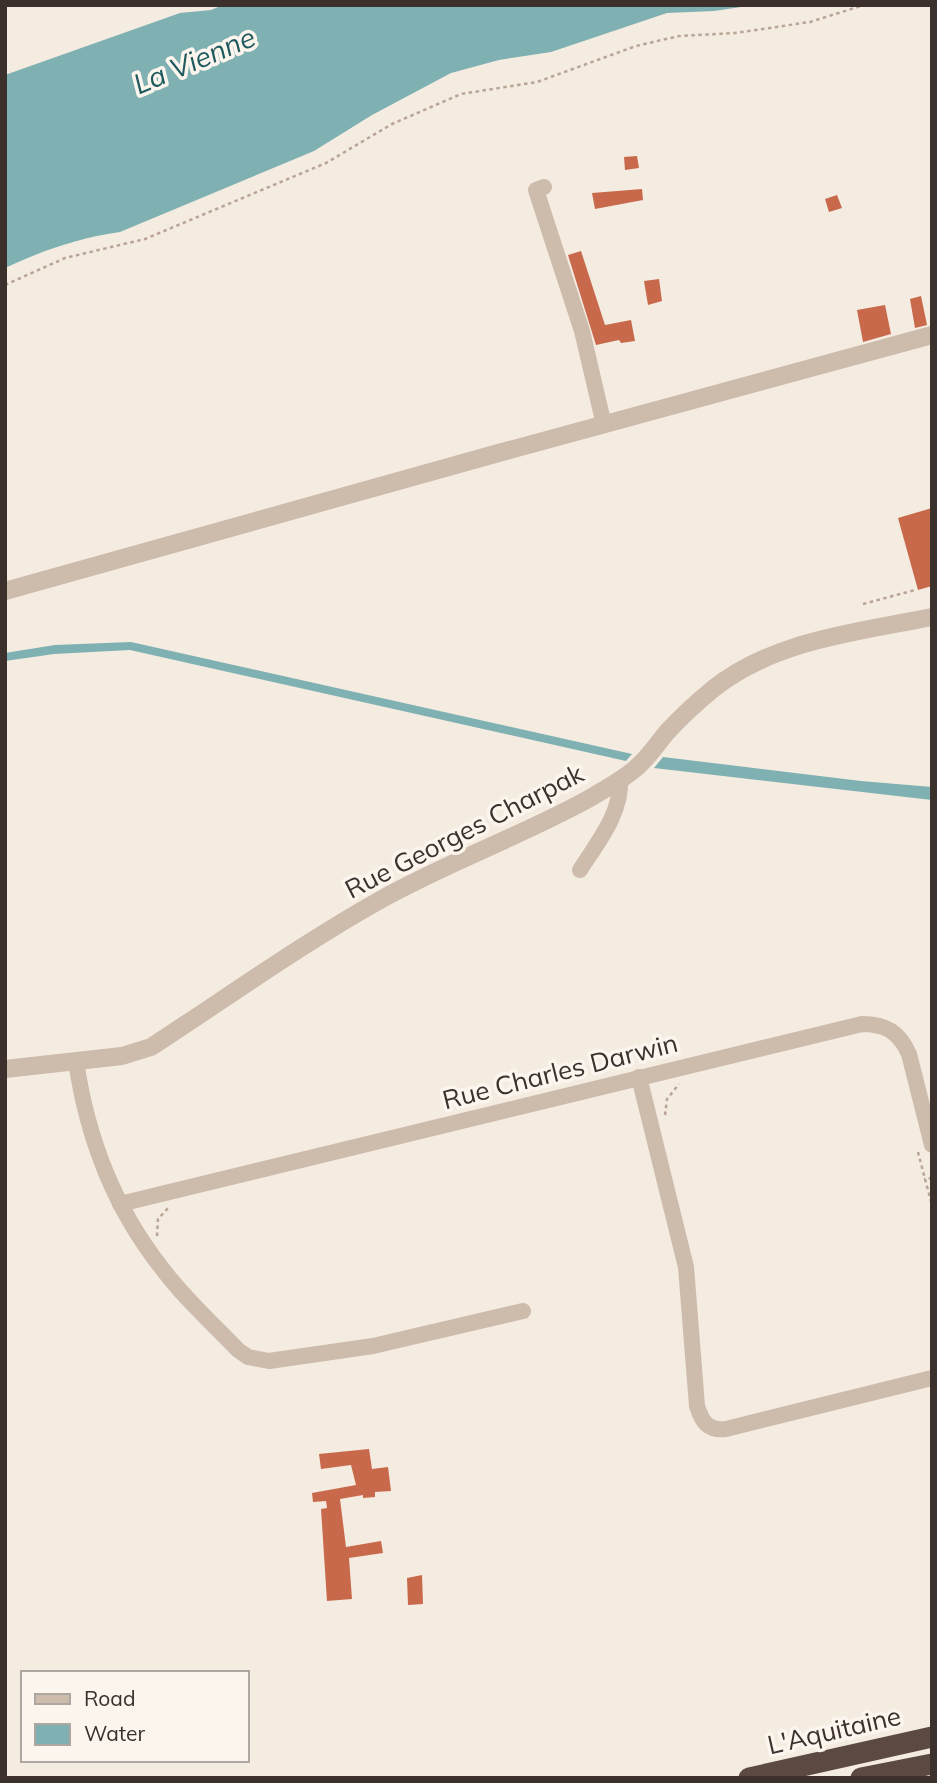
<svg xmlns="http://www.w3.org/2000/svg" width="937" height="1783" viewBox="0 0 937 1783" font-family="Mulish,sans-serif">
  <style>
    .water { fill: #7fb0b2 }
    .building { fill: #c8694b }
    .lines { fill: none; stroke-linecap: round; stroke-linejoin: round }
    .path { stroke: #b9a596; stroke-width: 2.5; stroke-dasharray: 3.5 3.5; stroke-linecap: butt }
    .minor { stroke: #cdbbac; stroke-width: 16 }
    .tertiary { stroke: #cdbbac; stroke-width: 18 }
    .motorway { stroke: #5c4a42; stroke-width: 21 }
    .labels { text-anchor: middle; dominant-baseline: central; stroke-width: 7; stroke-linejoin: round; paint-order: stroke }
    .street-label { font-size: 26px; fill: #3b302b; stroke: #fbf5ee }
    .water-label { font-size: 28px; font-style: italic; fill: #1f5a5e; stroke: #fbf5ee }
  </style>
  <rect width="100%" height="100%" fill="#f4ebe1"/>
  <g class="water">
    <path d="M 223,5 L 755,5 L 714,11 L 667,13 L 551,52 L 499,60 L 451,73 L 372,115 L 314,151 L 120,232 C 81,237 41,251 5,268 L 5,75 L 180,13 L 211,10 Z"/>
    <path d="M 131,642 L 632,754 L 626,761 L 130,650 L 54,654 L 5,661 L 5,653 L 55,645 Z"/>
    <path d="M 663,757 L 861,781 L 932,787 L 932,800 L 654,768 Z"/>
  </g>
  <g class="building">
    <path d="M 637,156 L 639,168 L 625,170 L 624,157 Z"/>
    <path d="M 642,189 L 643,200 L 595,209 L 592,193 Z"/>
    <path d="M 837,195 L 842,208 L 829,212 L 825,199 Z"/>
    <path d="M 581,251 L 605,325 L 631,320 L 635,341 L 621,343 L 619,340 L 596,345 L 568,255 Z"/>
    <path d="M 659,279 L 662,301 L 648,305 L 644,281 Z"/>
    <path d="M 921,296 L 927,325 L 915,328 L 910,299 Z"/>
    <path d="M 885,305 L 891,334 L 863,342 L 857,310 Z"/>
    <path d="M 932,508 L 932,586 L 918,590 L 898,518 Z"/>
    <path d="M 369,1449 L 372,1469 L 388,1467 L 391,1491 L 375,1492 L 375,1497 L 363,1498 L 363,1495 L 340,1499 L 346,1547 L 381,1541 L 383,1553 L 349,1558 L 352,1599 L 327,1601 L 321,1509 L 327,1508 L 326,1501 L 313,1502 L 312,1493 L 356,1485 L 351,1465 L 321,1469 L 319,1454 Z"/>
    <path d="M 422,1575 L 423,1604 L 408,1605 L 407,1578 Z"/>
  </g>
  <g class="lines">
    <g class="path">
      <path d="M 5,285 L 65,258 L 145,239 L 326,163 L 392,124 L 461,94 L 537,82 L 636,46 L 679,36 L 735,33 L 810,22 L 864,5"/>
      <path d="M 863,604 L 915,590"/>
      <path d="M 665,1115 L 667,1099 L 679,1084"/>
      <path d="M 918,1152 L 925,1179"/>
      <path d="M 932,1178 L 925,1179 L 932,1205"/>
      <path d="M 157,1236 L 158,1219 L 168,1208"/>
    </g>
    <g class="minor">
      <path d="M 544,187 L 536,190 L 582,331 L 604,425"/>
      <path d="M 580,870 C 597,843 622,813 620,780"/>
      <path d="M 76,1061 C 87,1137 113,1206 161,1267 C 183,1297 212,1323 238,1350 L 248,1357 L 269,1361 L 373,1346 L 523,1311"/>
      <path d="M 639,1077 L 686,1267 L 697,1406 C 702,1422 708,1431 726,1429 L 932,1378"/>
      <path d="M 120,1204 L 862,1024 C 886,1024 899,1032 909,1054 L 932,1145"/>
    </g>
    <g class="tertiary">
      <path d="M 5,591 L 495,454 L 932,335"/>
      <path d="M 5,1069 L 122,1056 L 151,1047 C 228,997 303,943 382,899 C 450,861 524,835 592,797 C 606,788 623,780 636,768 C 648,758 657,744 667,732 C 681,717 697,702 713,689 C 774,640 858,632 932,617"/>
    </g>
    <g class="motorway">
      <path d="M 749,1778 L 932,1737"/>
      <path d="M 861,1778 L 932,1764"/>
    </g>
  </g>
  <g class="labels">
    <g class="street-label">
      <text transform="translate(464 831) rotate(-27)">Rue Georges Charpak</text>
      <text transform="translate(560 1071) rotate(-14)">Rue Charles Darwin</text>
      <text transform="translate(834 1730) rotate(-13)">L'Aquitaine</text>
    </g>
    <g class="water-label">
      <text transform="translate(194 60) rotate(-23)">La Vienne</text>
    </g>
  </g>
  <rect width="937" height="1783" fill="none" stroke="#3b302b" stroke-width="14"/>
  <rect x="21" y="1671" width="228" height="91" fill="#fbf5ee" stroke="#aea6a0" stroke-width="2"/>
  <rect x="35" y="1694" width="35" height="10" fill="#cdbbac" stroke="#aea6a0" stroke-width="2"/>
  <text x="84" y="1706" font-size="21" fill="#3b302b">Road</text>
  <rect x="35" y="1724" width="35" height="21" fill="#7fb0b2" stroke="#aea6a0" stroke-width="2"/>
  <text x="84" y="1741" font-size="21" fill="#3b302b">Water</text>
</svg>
